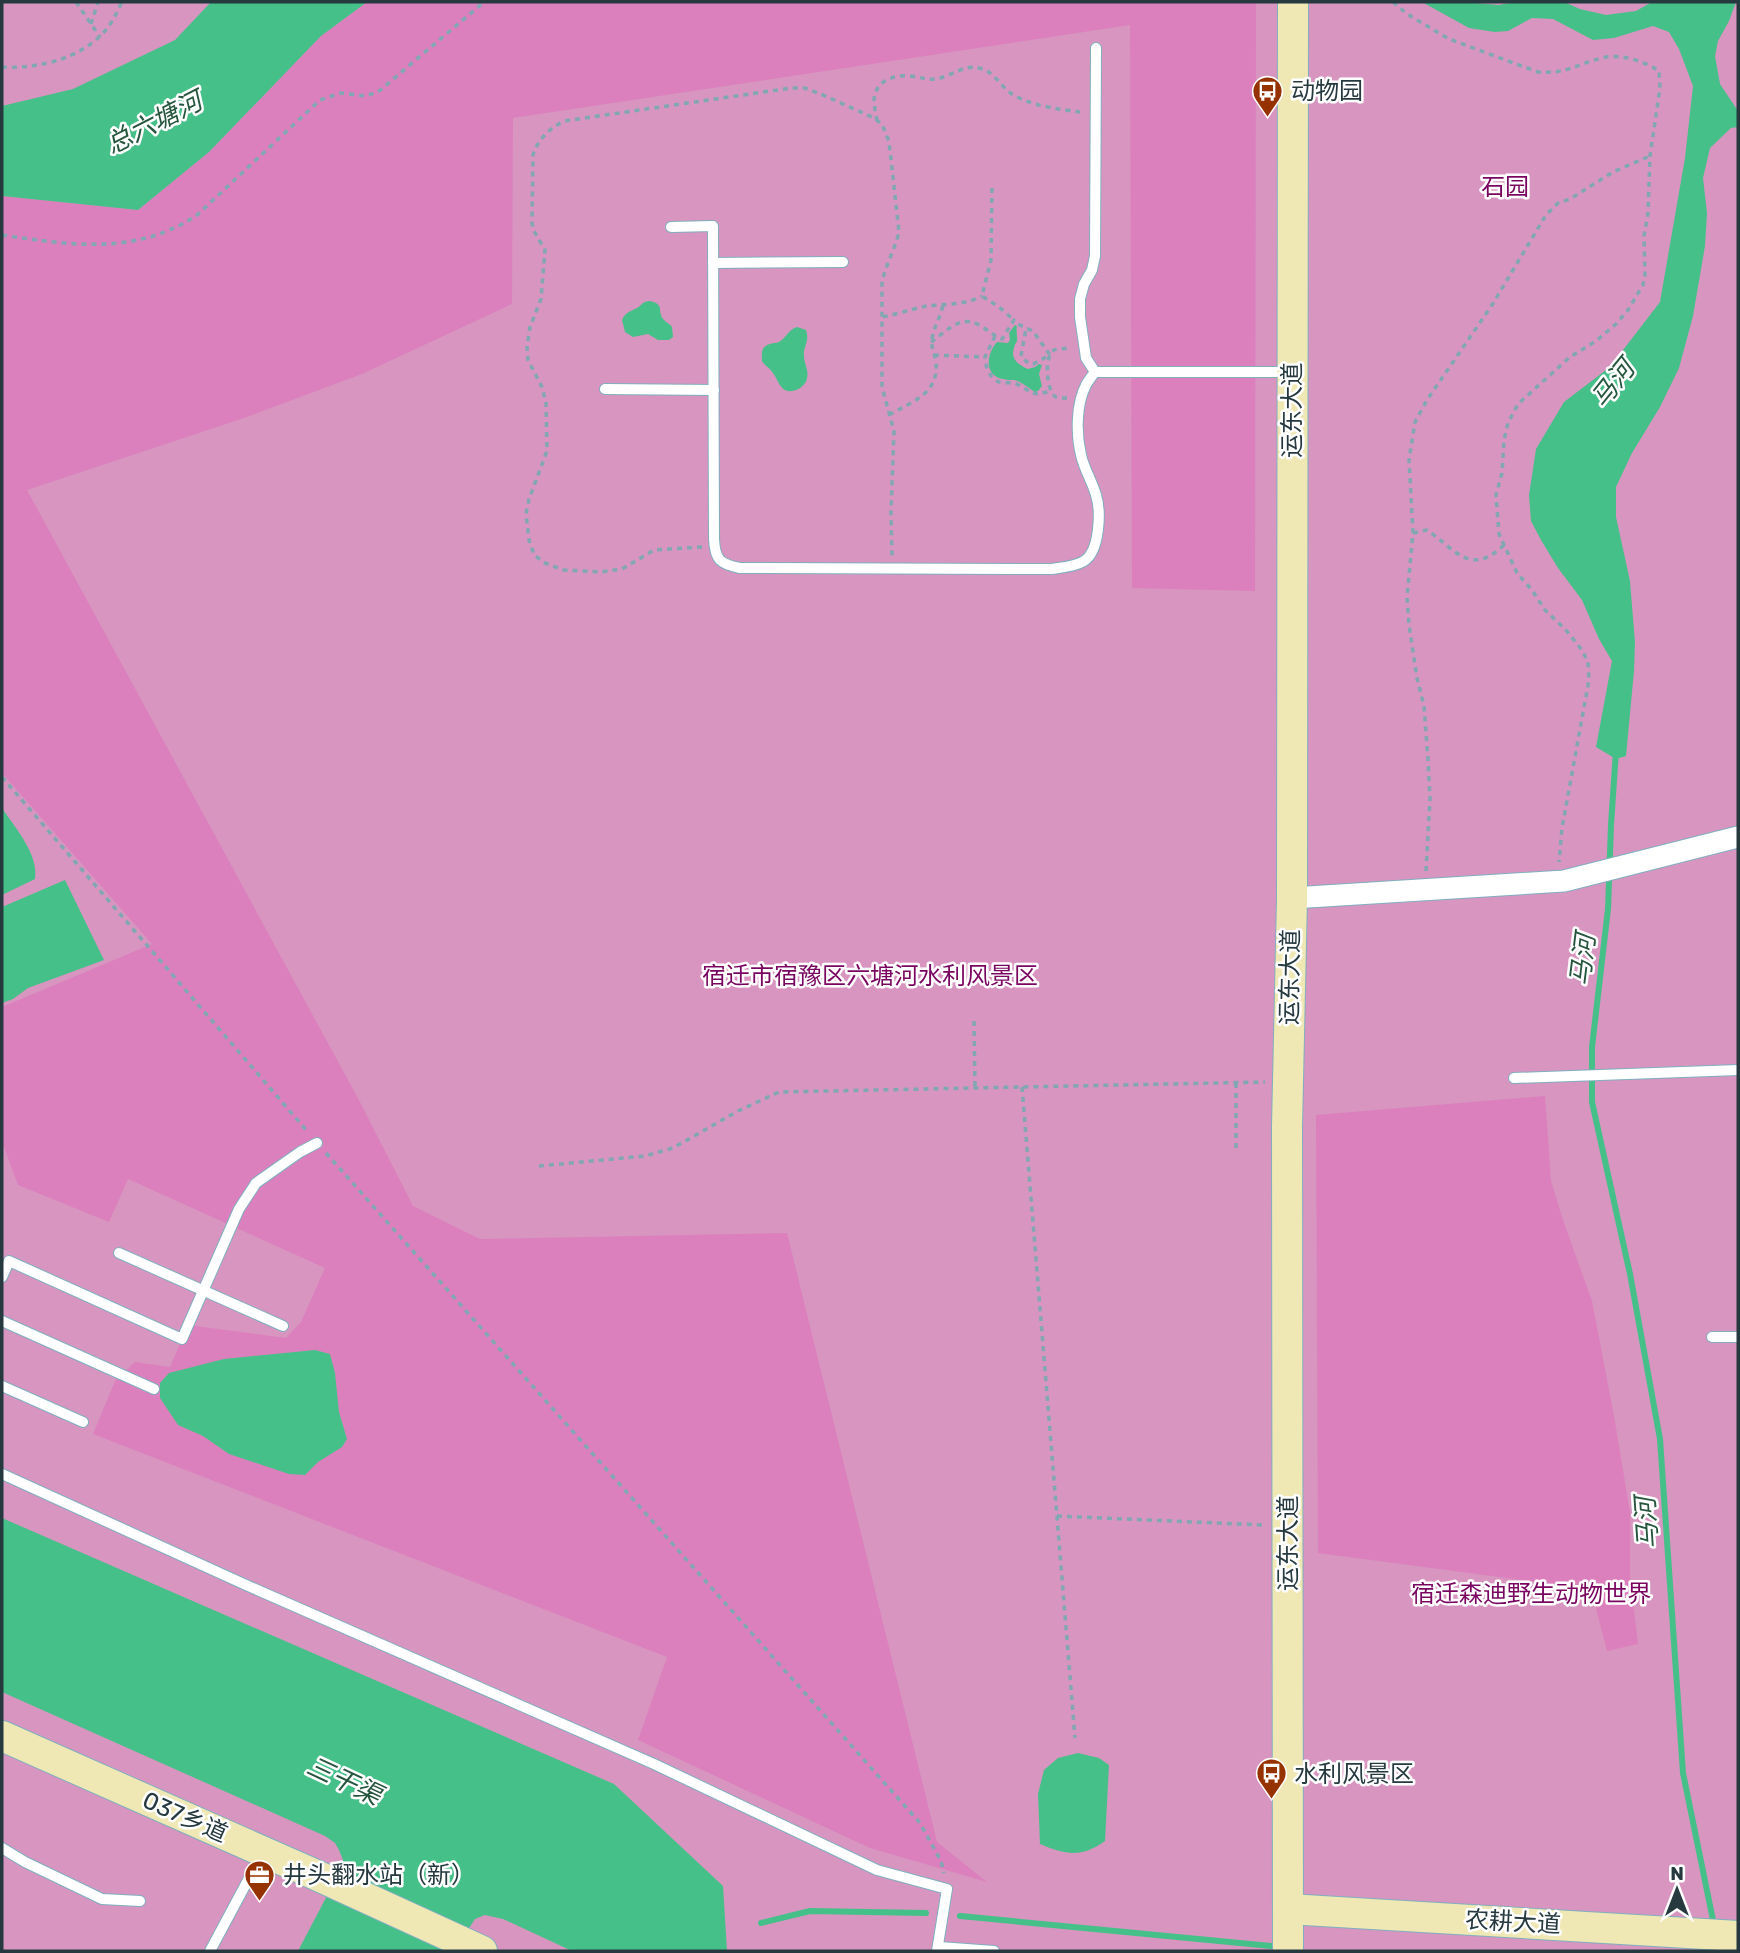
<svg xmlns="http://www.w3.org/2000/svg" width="1740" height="1953" viewBox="0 0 1740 1953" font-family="Rubik,'Noto Sans SC',sans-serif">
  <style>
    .green { fill: #d795c0 }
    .forest { fill: #db80bd }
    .water { fill: #46c089 }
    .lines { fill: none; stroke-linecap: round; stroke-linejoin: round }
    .stream { stroke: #46c089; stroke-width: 6 }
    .lane-casing { stroke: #80afbf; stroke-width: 12 }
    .street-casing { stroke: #80afbf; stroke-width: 23 }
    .secondary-casing { stroke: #80afbf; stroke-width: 32 }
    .path { stroke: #81a7b3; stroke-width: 3.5; stroke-dasharray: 5 5; stroke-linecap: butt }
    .lane { stroke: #fff; stroke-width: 10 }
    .street { stroke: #fff; stroke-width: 21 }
    .secondary { stroke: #efe8b4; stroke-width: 30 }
    .labels { text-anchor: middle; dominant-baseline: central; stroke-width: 5; stroke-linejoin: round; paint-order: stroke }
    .poi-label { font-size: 24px; fill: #25393f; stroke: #fff; text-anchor: start }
    .park-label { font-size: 24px; fill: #790560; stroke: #fff }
    .street-label { font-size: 24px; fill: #25393f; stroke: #fff }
    .water-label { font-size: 26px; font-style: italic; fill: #25553d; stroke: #fff }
  </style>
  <rect width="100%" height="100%" fill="#b8e9f9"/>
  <rect class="green" x="2" y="2" width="1736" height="1949"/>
  <g class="forest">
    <path d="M 367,2 L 1256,2 L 1255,591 L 1132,588 L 1130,25 L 513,118 L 512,304 L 362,374 L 241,419 L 27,490 L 360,1102 L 413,1206 L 480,1239 L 787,1233 L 937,1842 L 987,1882 L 870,1848 L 638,1740 L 667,1657 L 93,1434 L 115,1381 L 135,1362 L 170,1367 L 188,1325 L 286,1338 L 301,1322 L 325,1268 L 128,1179 L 109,1222 L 18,1185 L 2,1142 L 2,1007 L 152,944 L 2,773 L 2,196 L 138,210 L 209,152 L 321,36 Z"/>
    <path d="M 1545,1096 L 1551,1181 L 1564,1223 L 1592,1301 L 1614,1416 L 1630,1512 L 1630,1576 L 1638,1644 L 1607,1651 L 1591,1589 L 1318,1553 L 1316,1115 Z"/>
  </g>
  <g class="water">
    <path d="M 211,2 L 367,2 L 321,36 L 209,152 L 138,210 L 2,196 L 2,106 L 73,89 L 175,40 Z"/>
    <path d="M 1422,2 L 1464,2 L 1499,5 L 1514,2 L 1564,2 L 1580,9 L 1606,15 L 1636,11 L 1652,2 L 1736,2 L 1729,21 L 1718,41 L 1715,56 L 1720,84 L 1738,111 L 1738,127 L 1731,128 L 1710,148 L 1703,178 L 1707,213 L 1705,246 L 1693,316 L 1679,368 L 1660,407 L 1632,453 L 1616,487 L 1616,517 L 1630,581 L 1635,643 L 1634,671 L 1626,756 L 1616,759 L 1596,747 L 1612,661 L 1599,639 L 1582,600 L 1558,568 L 1541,540 L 1531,521 L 1529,495 L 1536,449 L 1564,402 L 1610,367 L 1660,302 L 1685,158 L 1693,86 L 1679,49 L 1669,32 L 1653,26 L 1614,38 L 1593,40 L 1553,19 L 1532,18 L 1508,31 L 1495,32 L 1469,28 Z"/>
    <path d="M 649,301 C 666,304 656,311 664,320 C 667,323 670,324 672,327 L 673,337 L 669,340 L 658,340 L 648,334 L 633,337 L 625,332 L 622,320 C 626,312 629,312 637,308 C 642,305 642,302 649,301 Z"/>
    <path d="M 1015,325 L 1017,326 C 1016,330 1017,333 1017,337 C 1018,343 1015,342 1014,348 C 1010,359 1019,365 1028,369 L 1035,367 L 1039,364 L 1042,365 L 1039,374 L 1042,386 L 1038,391 L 1035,392 C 1028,388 1022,382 1014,380 C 1011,380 1006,380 1003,379 C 983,375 987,353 997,342 L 1008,343 L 1010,340 L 1009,333 Z"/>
    <path d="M 797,327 L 806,330 C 810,342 803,346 804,356 C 804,364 809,370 807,378 C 806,384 801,388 796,390 C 781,395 780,383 773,373 C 770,368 765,366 762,361 C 762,357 761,353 763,349 C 766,343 773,344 779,342 C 786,338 788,330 797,327 Z"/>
    <path d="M 2,808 C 15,828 39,854 35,879 L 2,895 Z"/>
    <path d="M 65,880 L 104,960 L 28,988 L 13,999 L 2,1003 L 2,907 Z"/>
    <path d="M 315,1350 L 330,1354 L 335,1373 L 339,1412 L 347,1439 L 342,1447 L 318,1462 L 305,1475 L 289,1474 L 229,1454 L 203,1436 L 178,1425 L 160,1398 L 160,1383 L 169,1373 L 224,1359 Z"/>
    <path d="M 2,1518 L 614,1784 L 723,1886 L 727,1951 L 572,1951 L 503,1919 L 485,1915 L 475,1919 L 454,1951 L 298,1951 L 341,1869 L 343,1860 L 339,1850 L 335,1843 L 325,1836 L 2,1692 Z"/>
    <path d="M 1078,1753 L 1099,1758 L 1109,1765 L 1105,1841 C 1081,1858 1066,1855 1040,1844 L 1038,1794 L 1044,1770 L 1058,1758 Z"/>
  </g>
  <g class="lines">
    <g class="stream">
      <path d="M 1616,751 L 1611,825 L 1608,909 L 1592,1047 L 1592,1102 L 1630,1274 L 1660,1439 L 1683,1773 L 1714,1925"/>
      <path d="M 960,1916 L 1271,1946"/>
      <path d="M 761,1923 L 810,1911 L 926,1913"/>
    </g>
    <defs>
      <g id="lane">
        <path d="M 1096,48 L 1095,256 L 1092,270 L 1084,284 L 1080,299 L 1080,317 L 1086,358 L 1095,372 L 1290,372"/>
        <path d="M 671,227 L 713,226 L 714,539 C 715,560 720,564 740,568 L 1052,569 C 1063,567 1074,567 1084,561 C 1100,551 1101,511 1096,495 C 1092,481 1084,469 1081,455 C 1076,434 1076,404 1086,385 C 1088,381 1092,376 1095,372"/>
        <path d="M 713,263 L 843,262"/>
        <path d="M 605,389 L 714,390"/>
        <path d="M 1514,1078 L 1738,1070"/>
        <path d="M 119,1253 L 283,1326"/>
        <path d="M 2,1277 L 9,1261 L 182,1339 L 239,1209 L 256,1183 L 300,1152 L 317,1143"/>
        <path d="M 2,1321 L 154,1389"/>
        <path d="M 1712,1337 L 1738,1337"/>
        <path d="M 2,1386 L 83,1422"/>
        <path d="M 2,1474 L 246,1585 L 654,1764 L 877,1870 L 947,1889 L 937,1951"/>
        <path d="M 2,1848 L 25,1862 L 102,1899 L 140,1901"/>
        <path d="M 939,1947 L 994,1951"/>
        <path d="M 210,1951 L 262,1854"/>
      </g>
      <path id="street" d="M 1292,898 L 1564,881 L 1738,837"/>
      <g id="secondary">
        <path d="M 2,1736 L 316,1875 L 482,1951"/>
        <path d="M 1288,1909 L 1738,1936"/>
        <path d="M 1288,1951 L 1287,1127 L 1292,898 L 1293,2"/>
      </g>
    </defs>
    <use href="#lane" class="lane-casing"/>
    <use href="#street" class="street-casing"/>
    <use href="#secondary" class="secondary-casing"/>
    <g class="path">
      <path d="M 76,2 L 100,37"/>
      <path d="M 1393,2 L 1407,14 L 1449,39 L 1538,72 C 1568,74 1576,64 1602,58 C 1620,53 1644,61 1659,71 L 1660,88 L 1650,156 L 1648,213 L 1644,236 L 1645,275 L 1643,285 L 1628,310 L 1616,324 L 1596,341 L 1570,357 L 1518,404 L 1508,423 L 1504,440 L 1502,473 L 1496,495 L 1499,534 L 1517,573 L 1532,590 L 1545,610 L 1565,629 L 1582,650 L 1588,662 L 1589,680 L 1562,828 L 1559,862"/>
      <path d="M 91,24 L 98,2"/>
      <path d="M 2,67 C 34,69 77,60 101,35 C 111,26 116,14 122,2"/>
      <path d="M 877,121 C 876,114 874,106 874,100 C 875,81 894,74 910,76 C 920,77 927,80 937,79 C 951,76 965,64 979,68 C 994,71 1000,86 1012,94 C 1031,106 1058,109 1080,112"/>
      <path d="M 992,188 L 991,260 L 982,296 L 999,307 L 1014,320"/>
      <path d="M 2,235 C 71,245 133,256 196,216 L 320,100 L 341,93 L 365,96 L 378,92 L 484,2"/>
      <path d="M 883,317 C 897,314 912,309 927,306 C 944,304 966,305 982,296"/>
      <path d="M 995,336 L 985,357 C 985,365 989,377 997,381 C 1002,384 1009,382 1014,383 C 1033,390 1027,398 1051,391"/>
      <path d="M 931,342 C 945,333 959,315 977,324 C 986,328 992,335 1002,339 L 1014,320 C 1020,326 1025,328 1033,331 L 1050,355 L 1033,364 L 1028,363 L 1021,356 L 1026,329"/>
      <path d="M 934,355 L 984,357"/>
      <path d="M 1067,398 C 1064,398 1059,398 1056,397 C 1046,392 1044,355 1054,350 C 1058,348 1067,349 1071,348"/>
      <path d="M 889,415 C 913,401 939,394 936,362 C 935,354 931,349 932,340 C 933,327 941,318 943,304"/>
      <path d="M 1413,533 L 1427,530 C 1454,548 1470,578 1504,545"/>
      <path d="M 702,547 L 654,550 L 622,569 L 600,572 L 564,570 L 545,563 L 534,555 L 529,540 L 526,514 L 529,499 L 547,451 L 546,403 L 542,387 L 528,360 L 527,347 L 530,327 L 541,299 L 545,250 L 534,231 L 532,223 L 533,155 C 538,139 549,129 564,121 L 791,88 L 805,88 L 823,95 L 872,117 L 882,124 L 888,139 L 890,150 L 899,232 C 895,249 886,264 882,282 L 882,387 L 894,431 L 891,512 L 892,556"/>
      <path d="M 2,777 L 307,1131"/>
      <path d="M 1426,871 L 1430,799 L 1428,760 L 1424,706 L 1417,678 L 1409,625 L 1407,597 L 1413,533 L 1409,460 L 1415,422 L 1427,400 L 1492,305 L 1546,215 L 1558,203 L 1570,199 L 1613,172 L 1650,156"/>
      <path d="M 974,1021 L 975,1088"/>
      <path d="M 1022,1087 L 1075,1738"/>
      <path d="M 1236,1148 L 1236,1083"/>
      <path d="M 326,1153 L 920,1823 L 941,1861 L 944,1873"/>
      <path d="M 539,1166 L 645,1156 L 673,1148 L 738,1111 L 779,1092 L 1265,1082"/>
      <path d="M 1057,1516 L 1262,1525"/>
    </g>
    <use href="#lane" class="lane"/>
    <use href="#street" class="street"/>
    <use href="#secondary" class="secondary"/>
  </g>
  <defs>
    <symbol id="bus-pin" viewBox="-11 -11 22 30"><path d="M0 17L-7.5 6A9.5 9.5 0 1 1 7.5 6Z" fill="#963100" stroke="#fff"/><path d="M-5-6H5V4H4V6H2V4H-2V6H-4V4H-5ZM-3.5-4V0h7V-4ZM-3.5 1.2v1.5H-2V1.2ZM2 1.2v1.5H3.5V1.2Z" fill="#fff"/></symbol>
    <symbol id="office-pin" viewBox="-11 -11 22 30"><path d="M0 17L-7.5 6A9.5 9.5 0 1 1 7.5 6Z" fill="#963100" stroke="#fff"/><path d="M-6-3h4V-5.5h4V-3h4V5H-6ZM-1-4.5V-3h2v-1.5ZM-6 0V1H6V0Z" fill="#fff"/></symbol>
  </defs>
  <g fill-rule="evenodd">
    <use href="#bus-pin" x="1250" y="74" width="35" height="47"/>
    <use href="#bus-pin" x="1254" y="1756" width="35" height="47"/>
    <use href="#office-pin" x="242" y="1858" width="35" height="47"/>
  </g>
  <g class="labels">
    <g class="poi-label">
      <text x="1291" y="91">动物园</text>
      <text x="1294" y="1774">水利风景区</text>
      <text x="283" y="1875">井头翻水站（新）</text>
    </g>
    <g class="park-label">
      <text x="1505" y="187">石园</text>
      <text x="870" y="976">宿迁市宿豫区六塘河水利风景区</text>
      <text x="1531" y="1594">宿迁森迪野生动物世界</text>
    </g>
    <g class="street-label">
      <text transform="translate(1292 410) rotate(-90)">运东大道</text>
      <text transform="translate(1290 977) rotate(-89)">运东大道</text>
      <text transform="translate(1288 1543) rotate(-90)">运东大道</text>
      <text transform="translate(185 1817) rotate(24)">037乡道</text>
      <text transform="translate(1513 1922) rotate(3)">农耕大道</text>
    </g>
    <g class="water-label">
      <text transform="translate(154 123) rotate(-27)">总六塘河</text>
      <text transform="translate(1613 384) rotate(-51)">马河</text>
      <text transform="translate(1583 960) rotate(-83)">马河</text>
      <text transform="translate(1647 1523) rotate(-94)">马河</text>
      <text transform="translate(344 1781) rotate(25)">三干渠</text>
    </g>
  </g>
  <rect width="1740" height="1953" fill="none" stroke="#25393f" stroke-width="7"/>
  <g transform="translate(1677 1890)" stroke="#ffffff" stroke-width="5" paint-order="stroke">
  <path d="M0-5L12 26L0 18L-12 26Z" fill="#25393f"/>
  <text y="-10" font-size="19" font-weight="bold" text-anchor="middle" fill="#25393f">N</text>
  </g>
</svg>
